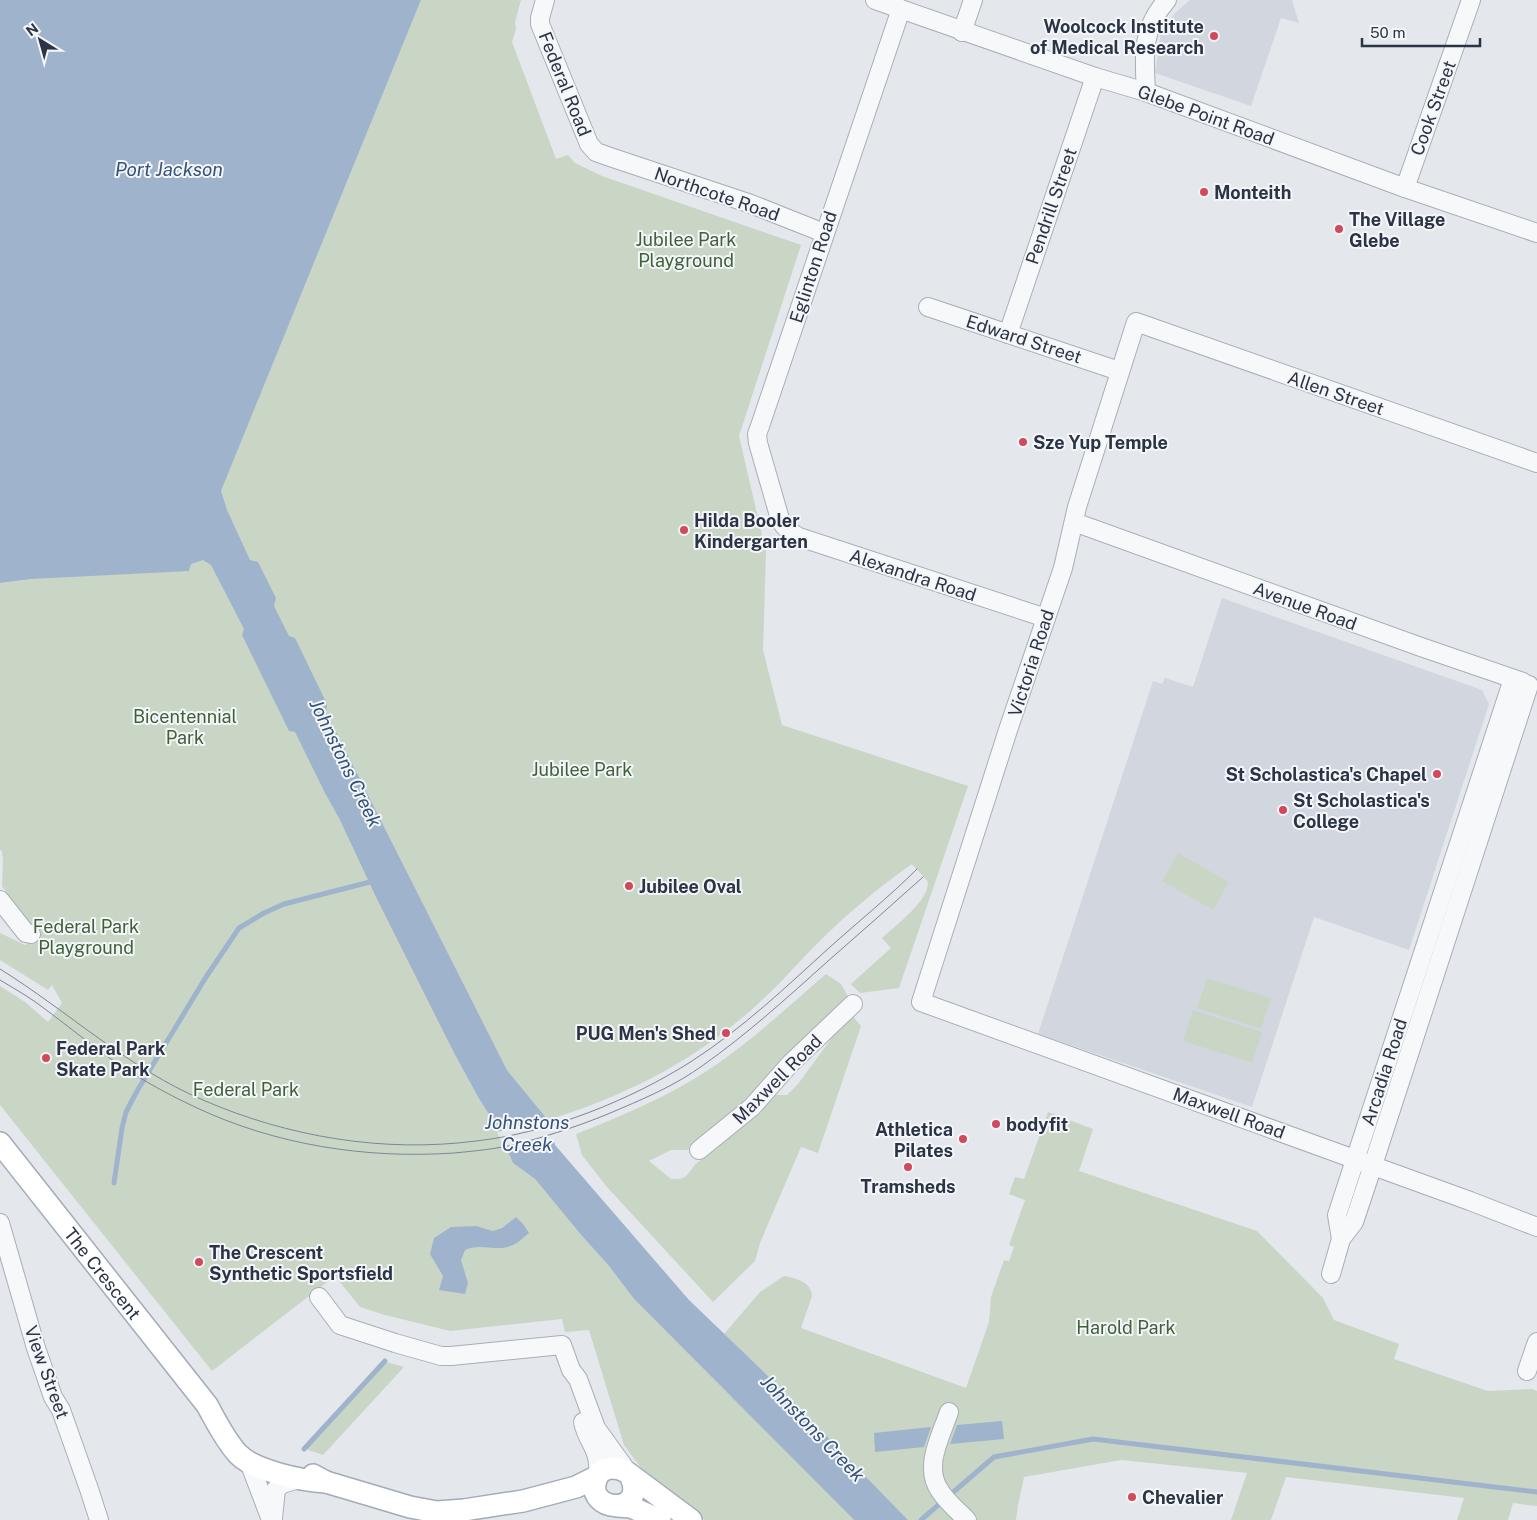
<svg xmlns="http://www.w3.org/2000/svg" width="1537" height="1520" viewBox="0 0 1537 1520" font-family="'Public Sans',sans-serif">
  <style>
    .built { fill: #d2d6de }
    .green { fill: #c9d6c5 }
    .water { fill: #9fb4cc }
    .pier { fill: #e4e7ec }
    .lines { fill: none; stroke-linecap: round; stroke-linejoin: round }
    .stream { stroke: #9fb4cc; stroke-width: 5 }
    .minor-casing { stroke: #a9aeb7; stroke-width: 20 }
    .major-casing { stroke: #a3abb8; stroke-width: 24 }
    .minor { stroke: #f7f8fa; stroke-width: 18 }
    .major { stroke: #fff; stroke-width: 21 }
    .tram { stroke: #7d8696; stroke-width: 1 }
    .poi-dot { fill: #d1495b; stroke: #f4f6f9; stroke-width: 2 }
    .labels { text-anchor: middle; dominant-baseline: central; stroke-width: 4; stroke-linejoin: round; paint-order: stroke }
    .poi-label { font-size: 18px; font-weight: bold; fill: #2b3445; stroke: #f4f6f9; text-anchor: start }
    .street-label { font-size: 18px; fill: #2b3445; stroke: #f4f6f9 }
    .park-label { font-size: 18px; fill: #3f6138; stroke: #f4f6f9 }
    .water-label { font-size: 19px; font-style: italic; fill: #34527a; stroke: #f4f6f9 }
  </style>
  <rect width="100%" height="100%" fill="#e4e7ec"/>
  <g class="built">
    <path d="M 1190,0 L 1292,0 L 1299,23 L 1281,18 L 1251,106 L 1155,73 L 1161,31 L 1175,13 Z"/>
    <path d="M 1222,598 L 1482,690 L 1489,704 L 1409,950 L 1314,917 L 1252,1107 L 1038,1034 L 1153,681 L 1162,684 L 1165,678 L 1193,687 Z"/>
  </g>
  <g class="green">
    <path d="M 421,0 L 521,0 L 515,22 L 516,29 L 512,42 L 556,159 L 568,155 L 575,163 L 602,176 L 801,245 L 739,436 L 766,552 L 763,650 L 782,725 L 968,786 L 899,988 L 860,993 L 851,984 L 891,948 L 882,938 C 897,924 928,902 928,882 L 912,864 C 876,889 842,918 811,950 C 794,967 779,985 761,1001 C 699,1059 628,1095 548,1120 L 507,1070 L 357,774 L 370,882 L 454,1053 L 478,1097 L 498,1129 L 513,1163 L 535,1179 L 582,1236 L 609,1266 L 634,1299 L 854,1520 L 705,1520 L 647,1476 L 624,1445 L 589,1330 L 565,1332 L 562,1319 L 450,1331 L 385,1315 L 360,1307 L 335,1276 L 212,1371 L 0,1105 L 0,986 L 25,1002 L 48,1022 L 62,1003 L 52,985 L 48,990 L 0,960 L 0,933 L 25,945 L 33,940 L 27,922 L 2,886 L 3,861 L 2,851 L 0,850 L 0,583 L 32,579 L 191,564 Z"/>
    <path d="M 1178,853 L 1229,882 L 1213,910 L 1162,881 Z"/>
    <path d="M 826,974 L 841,984 L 850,1000 L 747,1102 L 713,1133 L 687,1150 L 671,1150 L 649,1161 L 671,1179 C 686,1179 685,1178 694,1166 C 697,1162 703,1159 707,1156 L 703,1151 L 739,1128 L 758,1114 L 776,1095 L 787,1095 L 798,1084 L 850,1013 L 861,1026 L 818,1153 L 801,1147 L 760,1243 L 755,1261 L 713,1302 L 607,1187 L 582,1155 L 576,1134 C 617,1118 657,1101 694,1079 C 742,1050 784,1010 826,974 Z"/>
    <path d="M 1207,978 L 1271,998 L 1261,1029 L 1197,1008 Z"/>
    <path d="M 1193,1010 L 1262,1032 L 1252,1063 L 1183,1041 Z"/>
    <path d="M 1048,1112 L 1093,1129 L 1079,1171 L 1257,1231 L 1323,1298 L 1334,1320 L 1399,1344 L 1394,1359 L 1488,1391 L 1532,1389 L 1537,1391 L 1537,1506 L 1513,1503 L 1508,1520 L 1457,1520 L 1464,1498 L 1286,1477 L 1271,1520 L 1231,1520 L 1247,1473 L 1121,1460 L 1024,1477 L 1018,1505 L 1016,1520 L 908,1520 L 766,1374 L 724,1334 L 760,1292 L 784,1276 C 795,1278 812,1282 812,1296 L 801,1328 L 966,1388 L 989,1322 L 991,1297 L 1004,1260 L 1009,1261 L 1014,1247 L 1009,1245 L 1025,1200 L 1009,1194 L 1015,1177 L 1024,1179 Z"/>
    <path d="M 383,1361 L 404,1367 L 323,1455 L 302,1448 Z"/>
  </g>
  <g class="water">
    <path d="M 0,0 L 421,0 L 221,491 L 227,510 L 250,560 L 258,562 L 276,598 L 274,606 L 289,636 L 295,638 L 327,704 L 326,712 L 507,1070 L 548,1120 L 555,1145 L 689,1300 L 766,1374 L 908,1520 L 854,1520 L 634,1299 L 609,1266 L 582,1236 L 535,1179 L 513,1163 L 498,1129 L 478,1097 L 454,1053 L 375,895 L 340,820 L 325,793 L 295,732 L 289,731 L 242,635 L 244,629 L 211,565 L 203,560 L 191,564 L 189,571 L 32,579 L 0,583 Z"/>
    <path d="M 516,1217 L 523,1224 L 529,1233 C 524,1237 518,1243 513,1245 C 496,1253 481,1242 465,1250 L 461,1260 L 468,1283 L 465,1294 L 439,1290 L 443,1276 L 430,1254 L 434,1238 L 451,1227 L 476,1226 L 493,1231 L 502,1228 Z"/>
    <path d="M 1002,1421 L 1004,1439 L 950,1444 L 957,1425 Z"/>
    <path d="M 931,1427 L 924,1447 L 875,1452 L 874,1433 Z"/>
  </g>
  <path class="pier" d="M 550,1119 L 556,1140 L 520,1150 L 506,1152 L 497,1132 Z"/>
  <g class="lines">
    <g class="stream">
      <path d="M 114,1183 L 122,1128 L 126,1112 L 137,1091 L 206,977 L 239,928 L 264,913 L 284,904 L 370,882 L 376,878"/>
      <path d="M 304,1449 L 385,1361"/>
      <path d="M 921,1520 L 994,1457 L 1093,1439 L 1537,1492"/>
    </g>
    <defs>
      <g id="minor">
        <path d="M 545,0 L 540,18 L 540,24 L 589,144 L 596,152 L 610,157 L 751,204 L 824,233"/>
        <path d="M 875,0 L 1095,77 L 1146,92 L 1405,188 L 1537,233"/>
        <path d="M 901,9 L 760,426 L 757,434 L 758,443 L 780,519 C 784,528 790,532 799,537 L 1046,618"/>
        <path d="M 962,32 L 973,0"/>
        <path d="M 1146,92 C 1144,56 1141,29 1167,0"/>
        <path d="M 1405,188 L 1471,0"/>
        <path d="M 928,307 L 1119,371"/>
        <path d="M 1008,334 L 1095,77"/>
        <path d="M 1537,463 L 1136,322 L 1077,507 L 1063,568 L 1008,730 L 921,1002 L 1470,1201 L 1537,1227"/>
        <path d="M 1074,522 L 1421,647 L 1523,682"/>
        <path d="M 0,900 L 26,933 L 31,934"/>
        <path d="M 699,1150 L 752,1107 L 790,1064 L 853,1004"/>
        <path d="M 0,1223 L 36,1348 L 53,1397 L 61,1410 L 89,1489 L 99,1520"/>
        <path d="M 1341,1239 L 1337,1215 L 1513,679"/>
        <path d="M 1331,1274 L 1341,1239 L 1354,1222 L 1373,1165 L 1529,685"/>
        <path d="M 319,1297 L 340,1325 L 395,1343 L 441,1356 L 451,1356 L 562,1345 L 571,1370 L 578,1379 L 596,1428 L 630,1475"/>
        <path d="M 1527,1371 L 1537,1342"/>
        <path d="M 949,1412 C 941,1436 923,1467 940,1491 C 947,1502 958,1511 967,1520"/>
        <path d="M 583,1422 C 588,1445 600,1447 598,1475"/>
        <path d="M 249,1462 L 271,1520"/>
        <path d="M 273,1518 L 276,1489 L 282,1484 L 299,1479"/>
      </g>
      <g id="major">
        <path id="s1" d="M 0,1143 L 207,1405 C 216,1421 225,1440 238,1454 C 254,1471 303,1481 326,1482"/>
        <path d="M 313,1475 L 326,1482 L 410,1507 L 437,1512 L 464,1510 L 523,1501 L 576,1487 L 596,1477"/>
        <path d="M 631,1477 C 647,1517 585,1512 596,1480 C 600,1465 617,1466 628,1473 L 691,1520"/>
        <path d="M 617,1506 L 631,1507 L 660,1520"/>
      </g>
    </defs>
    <use href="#minor" class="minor-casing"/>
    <use href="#major" class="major-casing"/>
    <use href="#minor" class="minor"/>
    <use href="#major" class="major"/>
    <g class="tram">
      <path d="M 0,969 C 69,1012 128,1068 203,1100 C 288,1137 384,1153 476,1141 C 549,1133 631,1100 692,1061 C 743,1028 786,987 830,947 C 859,921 889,897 917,869"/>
      <path d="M 0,980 C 15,989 31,998 45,1009 C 72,1029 97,1050 125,1069 C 148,1083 171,1096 195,1107 C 275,1145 366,1159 454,1153 C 475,1151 496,1149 517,1144 C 552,1135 588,1123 622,1108 C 650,1096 677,1084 702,1066 C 746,1035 787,998 828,961 C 860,933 892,905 923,877"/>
    </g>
  </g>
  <g class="poi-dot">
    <circle cx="1214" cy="36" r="5"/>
    <circle cx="1204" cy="192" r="5"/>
    <circle cx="1339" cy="229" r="5"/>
    <circle cx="1023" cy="442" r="5"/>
    <circle cx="684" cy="530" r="5"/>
    <circle cx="1437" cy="774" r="5"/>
    <circle cx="1283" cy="810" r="5"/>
    <circle cx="629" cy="886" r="5"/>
    <circle cx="726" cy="1033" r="5"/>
    <circle cx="46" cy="1058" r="5"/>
    <circle cx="996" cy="1124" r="5"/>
    <circle cx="963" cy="1139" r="5"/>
    <circle cx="908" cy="1167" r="5"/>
    <circle cx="199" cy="1262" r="5"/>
    <circle cx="1132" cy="1497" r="5"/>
  </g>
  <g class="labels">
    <g class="poi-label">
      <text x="1204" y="26" text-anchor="end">Woolcock Institute<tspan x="1204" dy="21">of Medical Research</tspan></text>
      <text x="1214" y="192">Monteith</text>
      <text x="1349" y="219">The Village<tspan x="1349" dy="21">Glebe</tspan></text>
      <text x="1033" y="442">Sze Yup Temple</text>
      <text x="694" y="520">Hilda Booler<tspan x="694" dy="21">Kindergarten</tspan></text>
      <text x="1427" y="774" text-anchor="end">St Scholastica's Chapel</text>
      <text x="1293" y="800">St Scholastica's<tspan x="1293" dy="21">College</tspan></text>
      <text x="639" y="886">Jubilee Oval</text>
      <text x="716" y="1033" text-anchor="end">PUG Men's Shed</text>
      <text x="56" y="1048">Federal Park<tspan x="56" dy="21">Skate Park</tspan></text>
      <text x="1006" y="1124">bodyfit</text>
      <text x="953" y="1129" text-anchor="end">Athletica<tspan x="953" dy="21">Pilates</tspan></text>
      <text x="908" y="1186" text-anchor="middle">Tramsheds</text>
      <text x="209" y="1252">The Crescent<tspan x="209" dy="21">Synthetic Sportsfield</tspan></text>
      <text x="1142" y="1497">Chevalier</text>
    </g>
    <g class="street-label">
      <text transform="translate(565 84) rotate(68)">Federal Road</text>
      <text transform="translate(1433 108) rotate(-70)">Cook Street</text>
      <text transform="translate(1206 115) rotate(20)">Glebe Point Road</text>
      <text transform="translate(717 194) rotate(19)">Northcote Road</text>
      <text transform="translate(1051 206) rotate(-71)">Pendrill Street</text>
      <text transform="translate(813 267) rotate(-72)">Eglinton Road</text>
      <text transform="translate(1024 339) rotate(18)">Edward Street</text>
      <text transform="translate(1336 393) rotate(19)">Allen Street</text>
      <text transform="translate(913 575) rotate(18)">Alexandra Road</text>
      <text transform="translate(1305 606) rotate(20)">Avenue Road</text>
      <text transform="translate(1031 663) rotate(-72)">Victoria Road</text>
      <text transform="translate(1384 1072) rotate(-72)">Arcadia Road</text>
      <text transform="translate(777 1079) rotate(-45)">Maxwell Road</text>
      <text transform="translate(1229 1113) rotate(20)">Maxwell Road</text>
      <text stroke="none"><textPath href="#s1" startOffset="166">The Crescent</textPath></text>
      <text transform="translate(47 1372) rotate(70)">View Street</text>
    </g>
    <g class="park-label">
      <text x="686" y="239">Jubilee Park<tspan x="686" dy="21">Playground</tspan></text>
      <text x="185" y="716">Bicentennial<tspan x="185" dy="21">Park</tspan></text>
      <text x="582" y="769">Jubilee Park</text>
      <text x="86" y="926">Federal Park<tspan x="86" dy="21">Playground</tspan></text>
      <text x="246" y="1089">Federal Park</text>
      <text x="1126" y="1327">Harold Park</text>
    </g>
    <g class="water-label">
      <text x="169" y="169">Port Jackson</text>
      <text transform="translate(346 763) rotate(64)">Johnstons Creek</text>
      <text x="527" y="1122">Johnstons<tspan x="527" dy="22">Creek</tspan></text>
      <text transform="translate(813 1428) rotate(46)">Johnstons Creek</text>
    </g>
  </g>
  <g transform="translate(40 40) rotate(323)" stroke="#f4f6f9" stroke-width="4" paint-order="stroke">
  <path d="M0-4L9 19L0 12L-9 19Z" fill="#2b3445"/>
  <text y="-8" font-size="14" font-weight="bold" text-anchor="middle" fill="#2b3445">N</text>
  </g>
  <path d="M1362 38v8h118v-8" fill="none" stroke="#2b3445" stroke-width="2.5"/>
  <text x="1370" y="38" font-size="15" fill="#2b3445" stroke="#f4f6f9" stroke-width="4" paint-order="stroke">50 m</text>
</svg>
